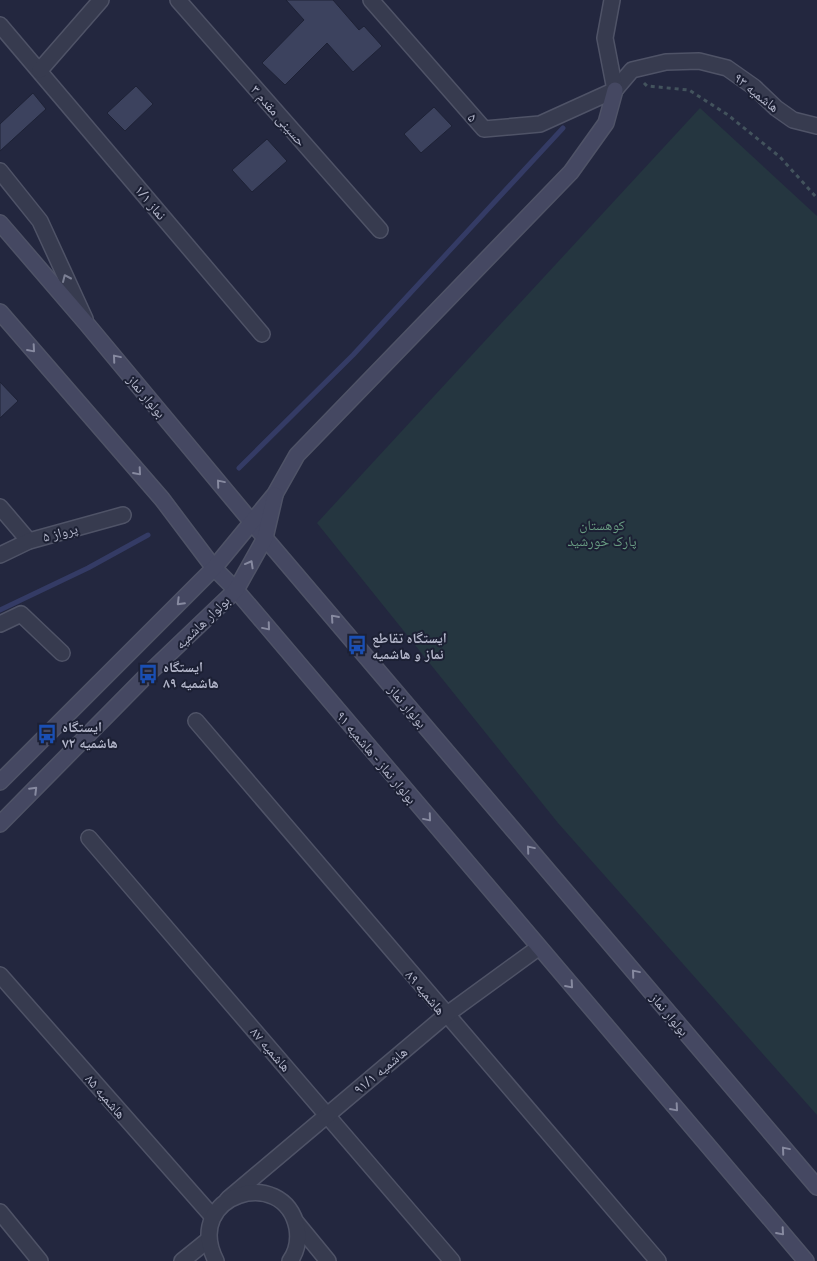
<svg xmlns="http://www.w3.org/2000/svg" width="817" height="1261" viewBox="0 0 817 1261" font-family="'Noto Sans','Noto Naskh Arabic',sans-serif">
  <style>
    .green { fill: #253640 }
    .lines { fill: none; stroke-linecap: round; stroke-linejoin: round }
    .stream { stroke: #343b65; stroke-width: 5 }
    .building { fill: #3c425e; stroke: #1e2236 }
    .street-casing { stroke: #4f5367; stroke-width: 18 }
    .secondary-casing { stroke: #4f5367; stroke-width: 18 }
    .path { stroke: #43535d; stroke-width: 3; stroke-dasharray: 4 4; stroke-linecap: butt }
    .street { stroke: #373b4f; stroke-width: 15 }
    .secondary { stroke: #454862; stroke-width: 15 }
    .oneway { stroke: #7b7f93 }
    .oneway2 { stroke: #878aa0 }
    .labels { text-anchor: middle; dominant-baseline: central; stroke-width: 4; stroke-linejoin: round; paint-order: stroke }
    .street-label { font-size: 14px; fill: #b3b6ca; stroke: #1c2034 }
    .park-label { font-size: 14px; fill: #689c82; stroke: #1c2034 }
    .poi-label { font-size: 14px; font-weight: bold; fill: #b3b6ca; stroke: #1c2034; text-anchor: start }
  </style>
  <rect width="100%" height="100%" fill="#23273f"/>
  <path class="green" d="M 700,108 L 817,216 L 817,1115 L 558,823 L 317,523 Z"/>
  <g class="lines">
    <g class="stream">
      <path d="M 239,468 L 353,355 L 563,128"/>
      <path d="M 0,610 L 88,568 L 148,535"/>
    </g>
  </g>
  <g class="building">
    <path d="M 286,0 L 333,0 L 359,30 L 364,26 L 382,46 L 353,72 L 327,43 L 285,85 L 262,63 L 304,20 Z"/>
    <path d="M 136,86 L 153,104 L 125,131 L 107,113 Z"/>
    <path d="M 33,93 L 46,109 L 0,151 L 0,124 Z"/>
    <path d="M 434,107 L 452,126 L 421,153 L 404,134 Z"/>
    <path d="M 267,139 L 287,161 L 252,192 L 232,170 Z"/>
    <path d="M 0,382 L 18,401 L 0,418 Z"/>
  </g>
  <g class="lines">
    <defs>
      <g id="street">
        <path d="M 178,0 L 380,230"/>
        <path d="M 371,0 L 484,129 L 540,124 L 615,90 L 632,70 L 666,62 L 699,61 L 727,68 L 754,87 L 776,108 L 793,120 L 817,126"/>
        <path d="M 612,0 L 605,38 L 615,90"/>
        <path d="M 0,25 L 262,334"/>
        <path d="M 40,70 L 101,0"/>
        <path d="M 0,171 L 40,221 L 85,319"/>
        <path d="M 0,507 L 29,541"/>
        <path d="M 0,555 L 29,541 L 123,515"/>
        <path d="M 0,624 L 21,614 L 62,653"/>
        <path d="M 196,721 L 658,1261"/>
        <path d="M 89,838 L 452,1261"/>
        <path d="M 0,975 L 213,1217"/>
        <path d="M 228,1199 L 446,1015 L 538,948"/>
        <path d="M 0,1212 L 40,1261"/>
        <path d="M 296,1222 L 328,1261"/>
        <path d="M 182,1261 L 208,1240"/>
        <path d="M 216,1261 C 182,1194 284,1164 297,1228 C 299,1240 297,1251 290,1261"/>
      </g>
      <g id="secondary">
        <path d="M 0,223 L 86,323 L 265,538 L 817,1187"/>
        <path d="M 0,312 L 162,499 L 214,568 L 236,590 L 806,1261"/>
        <path d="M 0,782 L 214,568 L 275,494 L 297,455 L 571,172 L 606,123 L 615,90"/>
        <path d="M 0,824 L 148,674 L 236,590 L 265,538 L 275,495"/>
      </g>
    </defs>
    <use href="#street" class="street-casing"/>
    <use href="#secondary" class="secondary-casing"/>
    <path class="path" d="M 644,83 L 647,86 L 689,90 L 728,115 L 780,157 L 817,198"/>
    <use href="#street" class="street"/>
    <use href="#secondary" class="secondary"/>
  </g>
  <defs><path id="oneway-chevron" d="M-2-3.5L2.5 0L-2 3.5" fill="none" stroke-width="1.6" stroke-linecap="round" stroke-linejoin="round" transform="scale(1.25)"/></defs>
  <use class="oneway" href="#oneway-chevron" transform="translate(66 278) rotate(-114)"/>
  <g class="oneway2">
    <use href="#oneway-chevron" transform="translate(32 349) rotate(49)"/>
    <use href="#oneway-chevron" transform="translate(116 358) rotate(-130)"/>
    <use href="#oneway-chevron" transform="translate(138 472) rotate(49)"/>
    <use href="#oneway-chevron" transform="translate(220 483) rotate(-130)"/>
    <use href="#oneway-chevron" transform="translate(250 564) rotate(-61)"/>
    <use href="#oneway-chevron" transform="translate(180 602) rotate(135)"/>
    <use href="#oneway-chevron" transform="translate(334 618) rotate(-131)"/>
    <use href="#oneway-chevron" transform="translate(267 627) rotate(50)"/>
    <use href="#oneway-chevron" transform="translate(34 790) rotate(-45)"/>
    <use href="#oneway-chevron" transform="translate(428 818) rotate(50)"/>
    <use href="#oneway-chevron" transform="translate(530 849) rotate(-130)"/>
    <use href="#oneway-chevron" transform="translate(635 973) rotate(-130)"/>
    <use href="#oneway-chevron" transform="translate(570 985) rotate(49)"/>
    <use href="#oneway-chevron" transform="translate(675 1108) rotate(49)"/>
    <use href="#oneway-chevron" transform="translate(785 1150) rotate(-130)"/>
    <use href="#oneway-chevron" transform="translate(781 1232) rotate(49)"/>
  </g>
  <defs>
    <symbol id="bus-bare" viewBox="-9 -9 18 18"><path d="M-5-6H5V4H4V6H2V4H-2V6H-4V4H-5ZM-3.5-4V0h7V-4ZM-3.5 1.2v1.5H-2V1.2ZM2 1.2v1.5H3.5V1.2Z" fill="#1a4fb4" stroke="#1c2034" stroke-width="2.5" paint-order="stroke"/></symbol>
  </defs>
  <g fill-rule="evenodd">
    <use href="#bus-bare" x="343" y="631" width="28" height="28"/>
    <use href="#bus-bare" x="134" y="660" width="28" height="28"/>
    <use href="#bus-bare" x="33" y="720" width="28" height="28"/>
  </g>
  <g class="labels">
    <g class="street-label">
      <text transform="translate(757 92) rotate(39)">هاشمیه ۹۳</text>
      <text transform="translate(279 115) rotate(49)">حسینی مقدم ۳</text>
      <text transform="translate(473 117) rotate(49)">۵</text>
      <text transform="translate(151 202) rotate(50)">نماز ۱/۱</text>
      <text transform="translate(147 396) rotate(50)">بولوار نماز</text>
      <text transform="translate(60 532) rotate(-15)">پرواز ۵</text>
      <text transform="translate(202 622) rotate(-44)">بولوار هاشمیه</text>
      <text transform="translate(408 706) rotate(50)">بولوار نماز</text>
      <text transform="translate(377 757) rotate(50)">بولوار نماز - هاشمیه ۹۱</text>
      <text transform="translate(426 992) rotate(50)">هاشمیه ۸۹</text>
      <text transform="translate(670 1014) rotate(50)">بولوار نماز</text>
      <text transform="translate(271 1049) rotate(49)">هاشمیه ۸۷</text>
      <text transform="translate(380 1070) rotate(-40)">هاشمیه ۹۱/۱</text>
      <text transform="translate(106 1096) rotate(49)">هاشمیه ۸۵</text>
    </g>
    <g class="park-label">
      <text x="602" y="524">کوهستان<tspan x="602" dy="16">پارک خورشید</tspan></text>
    </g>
    <g class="poi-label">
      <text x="372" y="637">ایستگاه تقاطع<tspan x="372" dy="16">نماز و هاشمیه</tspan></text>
      <text x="163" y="666">ایستگاه<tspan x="163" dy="16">هاشمیه ۸۹</tspan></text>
      <text x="62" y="726">ایستگاه<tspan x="62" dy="16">هاشمیه ۷۲</tspan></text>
    </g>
  </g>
</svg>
